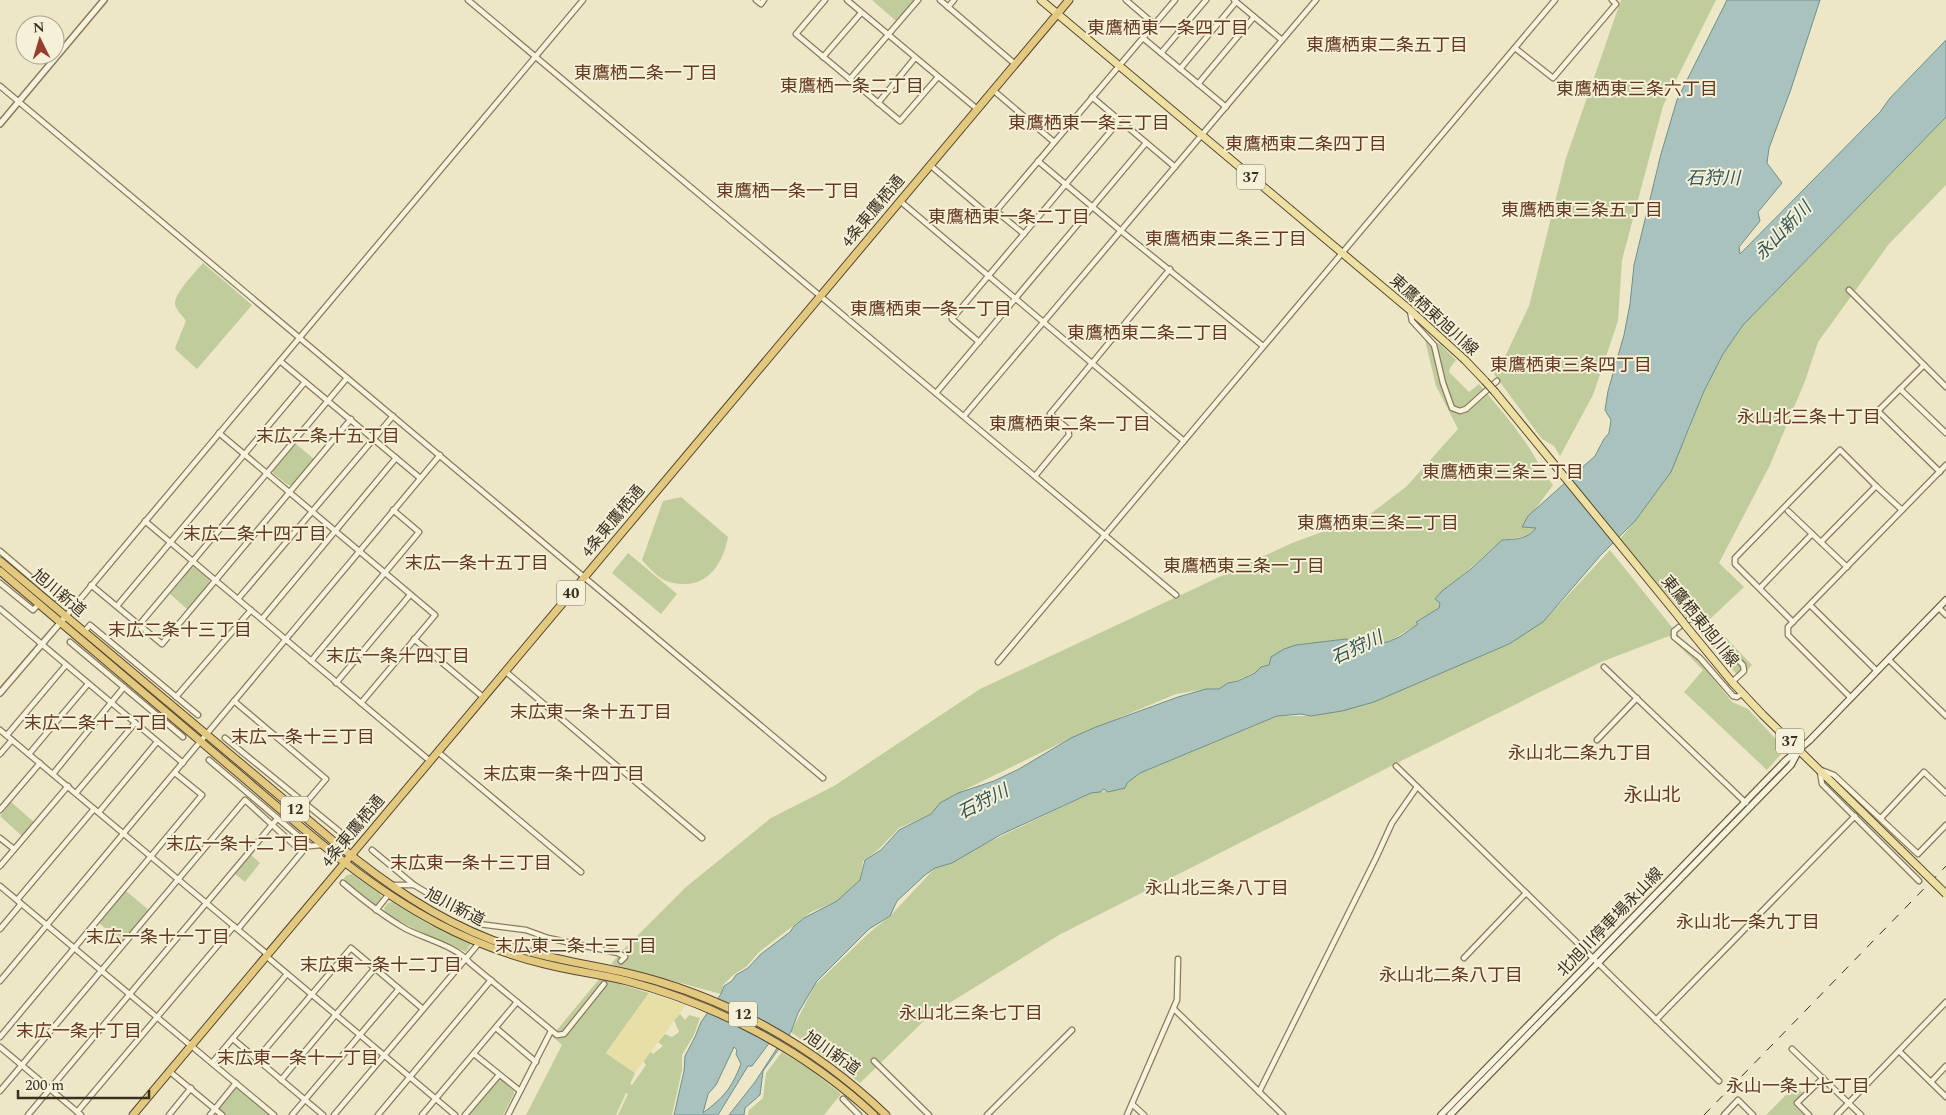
<svg xmlns="http://www.w3.org/2000/svg" width="1946" height="1115" viewBox="0 0 1946 1115" font-family="Spectral,'Noto Sans JP',serif">
  <style>
    .green { fill: #c0cc9c }
    .sand { fill: #e8dfa7 }
    .water { fill: #a9c2be; stroke: #70908c; fill-rule: evenodd }
    .lines { fill: none; stroke-linecap: round; stroke-linejoin: round }
    .minor-tunnel { stroke: #c9c2a7; stroke-width: 4.5; stroke-dasharray: 4.5 2; stroke-linecap: butt }
    .minor-casing { stroke: #897a5e; stroke-width: 7 }
    .tertiary-casing { stroke: #897a5e; stroke-width: 8 }
    .secondary-casing { stroke: #6b5b41; stroke-width: 8 }
    .primary-casing { stroke: #574831; stroke-width: 9 }
    .trunk-casing { stroke: #574831; stroke-width: 9 }
    .minor { stroke: #f8f3dc; stroke-width: 4.5 }
    .tertiary { stroke: #f8f3dc; stroke-width: 5 }
    .secondary { stroke: #f8f3dc; stroke-width: 5.5 }
    .primary { stroke: #eee0a2; stroke-width: 7 }
    .trunk { stroke: #e3c980; stroke-width: 7 }
    .rail { stroke: #3a3021; stroke-width: 1; stroke-dasharray: 9 9; stroke-linecap: butt }
    .primary-bridge-casing { stroke: #574831; stroke-width: 9; stroke-linecap: butt }
    .primary-bridge { stroke: #eee0a2; stroke-width: 7 }
    .labels { text-anchor: middle; dominant-baseline: central; stroke-width: 4; stroke-linejoin: round; paint-order: stroke }
    .shield { fill: #f5f0d8; stroke: #726a58; stroke-width: 1 }
    .shield-label { font-size: 15px; font-weight: bold; fill: #3a3021 }
    .street-label { font-size: 16px; fill: #3a3021; stroke: #f5f0d8 }
    .neighbourhood-label { font-size: 18px; fill: #653821; stroke: #f5f0d8 }
    .water-label { font-size: 18px; font-style: italic; fill: #315659; stroke: #f5f0d8 }
    .quarter-label { font-size: 19px; fill: #653821; stroke: #f5f0d8 }
  </style>
  <rect width="100%" height="100%" fill="#ede7c8"/>
  <g class="green">
    <path d="M 872,0 L 914,0 L 896,21 Z"/>
    <path d="M 1621,0 L 1716,0 L 1663,106 L 1622,260 L 1618,321 L 1593,395 L 1560,456 L 1554,446 L 1542,439 L 1494,374 L 1501,365 L 1529,306 L 1566,158 Z"/>
    <path d="M 1946,117 L 1946,185 L 1889,244 L 1818,342 L 1805,381 L 1770,465 L 1719,563 L 1744,587 L 1709,620 L 1752,665 L 1740,678 L 1619,540 L 1635,521 L 1685,439 L 1704,391 L 1723,354 L 1743,325 Z"/>
    <path d="M 203,263 L 252,305 L 197,369 L 177,351 L 175,348 L 186,321 C 183,316 176,310 175,304 C 174,294 196,271 203,263 Z"/>
    <path d="M 1425,340 L 1440,344 L 1456,360 L 1450,368 L 1449,372 L 1469,392 L 1479,384 C 1497,405 1515,426 1530,449 C 1538,462 1544,474 1553,485 L 1522,527 L 1536,528 L 1529,536 L 1502,540 L 1436,599 L 1440,603 L 1439,608 L 1416,621 L 1418,624 L 1388,642 L 1365,645 L 1346,639 L 1296,645 L 1270,665 L 1219,689 L 1206,689 L 1176,694 L 1071,738 L 958,793 L 940,803 L 931,814 L 899,828 L 879,849 L 863,861 L 860,880 L 837,901 L 811,912 L 759,952 L 747,966 L 732,976 L 723,985 L 721,994 L 611,964 L 624,949 L 686,887 L 771,818 L 834,786 L 980,689 L 1292,543 L 1369,515 L 1407,486 L 1458,429 L 1436,386 Z"/>
    <path d="M 296,444 L 314,459 L 291,485 L 288,485 L 273,473 L 273,470 Z"/>
    <path d="M 681,497 L 728,537 C 724,559 711,584 685,584 C 678,584 669,583 662,579 C 655,574 648,567 642,560 L 663,501 Z"/>
    <path d="M 1610,550 L 1732,702 L 1748,709 L 1783,747 L 1782,753 L 1767,770 L 1684,692 L 1703,670 L 1669,636 L 1601,662 L 1399,762 L 1059,935 L 930,1015 L 860,1083 L 791,1032 L 815,985 L 869,933 L 890,916 L 935,868 L 1091,793 L 1119,789 L 1140,773 L 1277,716 L 1311,716 L 1543,622 Z"/>
    <path d="M 628,553 L 677,594 L 661,614 L 612,573 Z"/>
    <path d="M 194,567 L 209,579 L 210,583 L 187,609 L 170,594 L 191,568 Z"/>
    <path d="M 11,802 L 34,822 L 22,836 L 0,816 Z"/>
    <path d="M 251,855 L 260,863 L 245,882 L 235,874 Z"/>
    <path d="M 352,874 L 380,894 L 382,898 L 377,905 L 374,904 L 345,881 L 344,878 L 347,875 Z"/>
    <path d="M 126,891 L 149,910 L 122,942 L 99,923 Z"/>
    <path d="M 392,902 L 428,924 L 471,943 L 466,952 L 428,936 L 385,913 L 384,908 L 388,903 Z"/>
    <path d="M 600,978 L 649,993 L 606,1053 L 635,1073 L 630,1084 L 632,1085 L 646,1065 L 642,1059 L 649,1050 L 653,1054 L 663,1046 L 658,1042 L 665,1034 L 672,1037 L 679,1032 L 674,1020 L 680,1014 L 685,1020 L 689,1015 L 700,1018 L 694,1035 L 682,1055 L 682,1070 L 672,1115 L 618,1115 L 628,1094 L 626,1093 L 616,1115 L 526,1115 L 562,1045 L 552,1036 Z"/>
    <path d="M 782,1052 L 811,1070 L 841,1094 L 824,1115 L 748,1115 L 749,1110 L 763,1098 L 766,1073 Z"/>
    <path d="M 501,1080 L 514,1091 L 514,1094 L 503,1115 L 469,1115 L 498,1081 Z"/>
    <path d="M 236,1086 L 271,1115 L 227,1115 L 218,1108 Z"/>
    <path d="M 1795,1086 L 1804,1094 L 1793,1104 L 1804,1115 L 1766,1115 Z"/>
  </g>
  <path class="sand" d="M 649,993 L 686,1005 L 635,1073 L 606,1053 Z"/>
  <path class="water" d="M 1727,0 L 1820,0 L 1791,89 L 1769,148 L 1767,163 L 1782,183 L 1758,212 L 1760,221 L 1739,247 L 1740,254 L 1880,112 L 1890,98 L 1946,40 L 1946,117 L 1743,325 L 1723,354 L 1704,391 L 1671,472 L 1635,521 L 1600,556 L 1543,622 L 1509,644 L 1374,702 L 1342,711 L 1311,716 L 1301,714 L 1277,716 L 1140,773 L 1127,783 L 1125,788 L 1108,792 L 1104,789 L 1100,792 L 1091,793 L 1000,835 L 952,863 L 935,868 L 925,875 L 897,901 L 890,916 L 869,929 L 817,981 L 798,1013 L 791,1032 L 763,1071 L 760,1095 L 745,1108 L 744,1115 L 729,1115 L 755,1082 L 781,1042 L 779,1038 L 773,1038 L 752,1066 L 748,1066 L 718,1115 L 674,1115 L 684,1071 L 685,1056 L 695,1037 L 701,1022 L 721,994 L 724,986 L 732,981 L 736,975 L 748,968 L 761,954 L 790,932 L 794,926 L 804,918 L 837,901 L 860,880 L 865,860 L 881,850 L 899,830 L 931,814 L 940,803 L 958,793 L 994,781 L 1019,769 L 1071,738 L 1096,727 L 1178,697 L 1206,689 L 1219,689 L 1228,683 L 1238,681 L 1255,673 L 1261,667 L 1269,665 L 1271,657 L 1284,649 L 1296,645 L 1346,639 L 1365,645 L 1388,642 L 1401,636 L 1418,624 L 1416,622 L 1439,608 L 1440,603 L 1435,599 L 1442,591 L 1471,569 L 1502,540 C 1515,539 1527,540 1536,528 L 1522,527 L 1528,516 L 1595,456 L 1604,439 L 1609,433 L 1611,420 L 1605,410 L 1608,391 L 1624,335 L 1630,304 L 1634,265 L 1661,154 L 1677,100 ZM 734,1047 L 737,1050 L 736,1054 L 741,1064 C 731,1089 724,1097 703,1113 L 708,1094 L 716,1085 Z"/>
  <g class="lines">
    <path class="minor-tunnel" d="M 604,984 L 621,961"/>
    <defs>
      <g id="minor">
        <path d="M 468,0 L 1176,595"/>
        <path d="M 756,0 L 761,4 L 764,0"/>
        <path d="M 825,0 L 796,34 L 900,121 L 938,77"/>
        <path d="M 847,0 L 977,109"/>
        <path d="M 940,0 L 1015,64"/>
        <path d="M 1126,0 L 1155,25"/>
        <path d="M 1234,0 L 1282,40"/>
        <path d="M 948,7 L 954,0"/>
        <path d="M 1143,38 L 1226,107"/>
        <path d="M 1515,48 L 1553,78 L 1616,4 L 1612,0"/>
        <path d="M 1161,53 L 1206,0"/>
        <path d="M 823,57 L 861,13"/>
        <path d="M 1180,69 L 1236,2"/>
        <path d="M 850,79 L 918,0"/>
        <path d="M 1198,84 L 1254,17"/>
        <path d="M 0,86 L 823,778"/>
        <path d="M 993,90 L 1054,142"/>
        <path d="M 1092,97 L 1175,167"/>
        <path d="M 878,103 L 915,58"/>
        <path d="M 1038,161 L 1121,231 L 1263,346"/>
        <path d="M 930,165 L 991,217 L 1175,0"/>
        <path d="M 900,201 L 1184,441"/>
        <path d="M 996,211 L 1024,234"/>
        <path d="M 1849,290 L 1946,387"/>
        <path d="M 1410,311 L 1412,321 L 1434,345 L 1443,383 L 1452,408 L 1460,411 L 1466,409 L 1497,381"/>
        <path d="M 979,342 L 952,319 L 1120,120"/>
        <path d="M 280,361 L 420,478"/>
        <path d="M 1924,365 L 1878,411 L 1940,472"/>
        <path d="M 1900,389 L 1946,433"/>
        <path d="M 936,393 L 1146,143"/>
        <path d="M 964,416 L 1316,0"/>
        <path d="M 219,433 L 435,615 L 361,703"/>
        <path d="M 1035,476 L 1069,435 L 1068,429 L 1050,414 L 1170,269"/>
        <path d="M 1788,511 L 1847,567"/>
        <path d="M 145,521 L 430,761"/>
        <path d="M 1821,542 L 1876,486 L 1902,510"/>
        <path d="M 0,551 L 55,598"/>
        <path d="M 0,583 L 33,610 L 39,604"/>
        <path d="M 91,585 L 162,644 L 351,419"/>
        <path d="M 1760,588 L 1812,534"/>
        <path d="M 238,599 L 393,416"/>
        <path d="M 1810,605 L 1877,671"/>
        <path d="M 117,606 L 305,382"/>
        <path d="M 1939,608 L 1946,615"/>
        <path d="M 0,609 L 183,763"/>
        <path d="M 66,616 L 583,0"/>
        <path d="M 262,619 L 396,458"/>
        <path d="M 1793,622 L 1735,564 L 1735,558 L 1840,450 L 1876,486"/>
        <path d="M 139,625 L 347,378"/>
        <path d="M 84,632 L 90,625 L 198,715"/>
        <path d="M 414,639 L 483,697"/>
        <path d="M 70,642 L 183,737"/>
        <path d="M 1889,660 L 1946,716"/>
        <path d="M 311,661 L 419,532 L 393,510"/>
        <path d="M 998,662 L 1555,0"/>
        <path d="M 1604,667 L 1746,803"/>
        <path d="M 505,671 L 702,838"/>
        <path d="M 1732,682 L 1744,671 L 1743,665 L 1702,624 L 1691,618 L 1674,631 L 1674,637 L 1700,658 L 1733,696 L 1737,697 L 1743,693"/>
        <path d="M 336,683 L 410,595"/>
        <path d="M 176,697 L 251,610"/>
        <path d="M 1851,698 L 1788,635 L 1788,627 L 1946,465"/>
        <path d="M 234,701 L 326,779 L 298,812"/>
        <path d="M 0,730 L 267,954"/>
        <path d="M 7,735 L 66,665"/>
        <path d="M 225,738 L 339,831"/>
        <path d="M 1597,740 L 1637,698"/>
        <path d="M 438,752 L 581,872"/>
        <path d="M 0,754 L 12,740"/>
        <path d="M 29,754 L 88,684"/>
        <path d="M 209,760 L 310,846 L 322,845"/>
        <path d="M 1396,766 L 1719,1081"/>
        <path d="M 1821,770 L 1834,775 L 1918,854 L 1946,825"/>
        <path d="M 1820,772 L 1822,784 L 1919,881"/>
        <path d="M 53,774 L 124,687"/>
        <path d="M 76,793 L 135,723"/>
        <path d="M 0,810 L 40,763"/>
        <path d="M 99,812 L 157,742"/>
        <path d="M 1881,818 L 1924,772 L 1946,793"/>
        <path d="M 0,838 L 14,849"/>
        <path d="M 372,850 L 414,885 L 479,924 L 526,930 L 548,938 L 618,953 L 625,957 L 621,961"/>
        <path d="M 0,866 L 68,786"/>
        <path d="M 343,883 C 363,900 383,916 406,929 C 425,939 456,946 470,963 L 557,1035 L 564,1034 L 604,984"/>
        <path d="M 391,885 L 414,885"/>
        <path d="M 0,886 L 274,1115"/>
        <path d="M 17,900 L 94,809"/>
        <path d="M 376,910 L 389,894"/>
        <path d="M 0,929 L 21,904"/>
        <path d="M 266,956 L 455,1115"/>
        <path d="M 1464,958 L 1526,893"/>
        <path d="M 0,981 L 440,455"/>
        <path d="M 1174,1009 L 1283,1115"/>
        <path d="M 1656,1020 L 1855,816"/>
        <path d="M 496,1028 L 536,1062"/>
        <path d="M 0,1037 L 202,795 L 175,773"/>
        <path d="M 233,1039 L 323,1115"/>
        <path d="M 0,1047 L 81,1115"/>
        <path d="M 1792,1049 L 1861,1115"/>
        <path d="M 1899,1051 L 1946,1097"/>
        <path d="M 474,1054 L 520,1091"/>
        <path d="M 257,1059 L 351,948 L 423,1009"/>
        <path d="M 874,1061 L 929,1115"/>
        <path d="M 212,1063 L 287,974"/>
        <path d="M 169,1071 L 222,1115"/>
        <path d="M 281,1080 L 374,969"/>
        <path d="M 1931,1082 L 1946,1066"/>
        <path d="M 0,1091 L 245,800 L 302,852 L 238,929"/>
        <path d="M 1259,1092 L 1376,858 L 1392,823 L 1417,787"/>
        <path d="M 843,1099 L 859,1115"/>
        <path d="M 1132,1104 L 1144,1115"/>
        <path d="M 77,1112 L 234,926"/>
        <path d="M 28,1115 L 277,819"/>
        <path d="M 169,1115 L 191,1088"/>
        <path d="M 210,1115 L 236,1083"/>
        <path d="M 292,1115 L 398,990"/>
        <path d="M 334,1115 L 479,943"/>
        <path d="M 378,1115 L 491,980"/>
        <path d="M 422,1115 L 517,1002"/>
        <path d="M 465,1115 L 499,1075"/>
        <path d="M 508,1115 L 551,1031"/>
        <path d="M 987,1115 L 1072,1030"/>
        <path d="M 1127,1115 L 1177,1000 L 1178,959"/>
        <path d="M 1724,1115 L 1738,1100 L 1753,1115"/>
        <path d="M 1809,1115 L 1797,1103 L 1823,1078"/>
        <path d="M 1837,1115 L 1946,1002"/>
      </g>
      <g id="tertiary">
        <path d="M 0,124 L 104,0"/>
        <path d="M 0,693 L 66,616"/>
      </g>
      <g id="secondary">
        <path d="M 1441,1115 L 1786,760 L 1809,741 L 1946,600"/>
        <path d="M 1450,1115 L 1791,765 L 1798,752"/>
      </g>
      <g id="primary">
        <path d="M 1041,0 L 1410,310 L 1465,360 L 1485,381"/>
        <path d="M 1495,392 L 1679,617"/>
        <path d="M 1686,626 L 1732,682 L 1763,715 L 1901,850"/>
      </g>
      <g id="trunk">
        <path d="M 0,561 L 338,845 C 386,884 435,918 492,940 C 536,957 582,963 627,973 C 725,996 814,1046 886,1115"/>
        <path d="M 0,571 C 77,637 155,702 232,768 C 297,823 361,883 437,923 C 471,941 507,955 545,964 C 572,971 600,974 627,981 C 718,1005 805,1051 874,1115"/>
        <path d="M 133,1115 L 1069,0"/>
      </g>
    </defs>
    <use href="#minor" class="minor-casing"/>
    <use href="#tertiary" class="tertiary-casing"/>
    <use href="#secondary" class="secondary-casing"/>
    <use href="#primary" class="primary-casing"/>
    <use href="#trunk" class="trunk-casing"/>
    <use href="#minor" class="minor"/>
    <use href="#tertiary" class="tertiary"/>
    <use href="#secondary" class="secondary"/>
    <use href="#primary" class="primary"/>
    <use href="#trunk" class="trunk"/>
    <path class="rail" d="M 1704,1115 L 1946,866"/>
    <defs>
      <g id="primary-bridge">
        <path d="M 1485,381 L 1495,392"/>
        <path d="M 1679,617 L 1686,626"/>
        <path d="M 1901,850 L 1946,894"/>
      </g>
    </defs>
    <use href="#primary-bridge" class="primary-bridge-casing"/>
    <use href="#primary-bridge" class="primary-bridge"/>
  </g>
  <g class="labels">
    <g class="shield">
      <rect x="1237" y="164.5" width="28" height="25" rx="4"/>
      <rect x="557" y="580.5" width="28" height="25" rx="4"/>
      <rect x="1776" y="728.5" width="28" height="25" rx="4"/>
      <rect x="281" y="796.5" width="28" height="25" rx="4"/>
      <rect x="729" y="1001.5" width="28" height="25" rx="4"/>
    </g>
    <g class="shield-label">
      <text x="1251" y="177">37</text>
      <text x="571" y="593">40</text>
      <text x="1790" y="741">37</text>
      <text x="295" y="809">12</text>
      <text x="743" y="1014">12</text>
    </g>
    <g class="street-label">
      <text transform="translate(873 211) rotate(-50)">4条東鷹栖通</text>
      <text transform="translate(1434 315) rotate(42)">東鷹栖東旭川線</text>
      <text transform="translate(613 521) rotate(-50)">4条東鷹栖通</text>
      <text transform="translate(59 593) rotate(40)">旭川新道</text>
      <text transform="translate(1700 621) rotate(51)">東鷹栖東旭川線</text>
      <text transform="translate(353 831) rotate(-50)">4条東鷹栖通</text>
      <text transform="translate(455 907) rotate(27)">旭川新道</text>
      <text transform="translate(1610 922) rotate(-46)">北旭川停車場永山線</text>
      <text transform="translate(832 1053) rotate(35)">旭川新道</text>
    </g>
    <g class="neighbourhood-label">
      <text x="1168" y="28">東鷹栖東一条四丁目</text>
      <text x="1387" y="45">東鷹栖東二条五丁目</text>
      <text x="646" y="73">東鷹栖二条一丁目</text>
      <text x="852" y="86">東鷹栖一条二丁目</text>
      <text x="1637" y="89">東鷹栖東三条六丁目</text>
      <text x="1089" y="123">東鷹栖東一条三丁目</text>
      <text x="1306" y="144">東鷹栖東二条四丁目</text>
      <text x="788" y="191">東鷹栖一条一丁目</text>
      <text x="1582" y="210">東鷹栖東三条五丁目</text>
      <text x="1009" y="217">東鷹栖東一条二丁目</text>
      <text x="1226" y="239">東鷹栖東二条三丁目</text>
      <text x="931" y="309">東鷹栖東一条一丁目</text>
      <text x="1148" y="333">東鷹栖東二条二丁目</text>
      <text x="1571" y="365">東鷹栖東三条四丁目</text>
      <text x="1809" y="417">永山北三条十丁目</text>
      <text x="1070" y="424">東鷹栖東二条一丁目</text>
      <text x="328" y="436">末広二条十五丁目</text>
      <text x="1503" y="472">東鷹栖東三条三丁目</text>
      <text x="1378" y="523">東鷹栖東三条二丁目</text>
      <text x="255" y="534">末広二条十四丁目</text>
      <text x="477" y="563">末広一条十五丁目</text>
      <text x="1244" y="566">東鷹栖東三条一丁目</text>
      <text x="180" y="630">末広二条十三丁目</text>
      <text x="398" y="656">末広一条十四丁目</text>
      <text x="591" y="712">末広東一条十五丁目</text>
      <text x="96" y="723">末広二条十二丁目</text>
      <text x="303" y="737">末広一条十三丁目</text>
      <text x="1580" y="753">永山北二条九丁目</text>
      <text x="564" y="774">末広東一条十四丁目</text>
      <text x="238" y="844">末広一条十二丁目</text>
      <text x="471" y="863">末広東一条十三丁目</text>
      <text x="1217" y="888">永山北三条八丁目</text>
      <text x="1748" y="922">永山北一条九丁目</text>
      <text x="158" y="937">末広一条十一丁目</text>
      <text x="576" y="946">末広東二条十三丁目</text>
      <text x="381" y="965">末広東一条十二丁目</text>
      <text x="1451" y="975">永山北二条八丁目</text>
      <text x="971" y="1013">永山北三条七丁目</text>
      <text x="79" y="1031">末広一条十丁目</text>
      <text x="298" y="1058">末広東一条十一丁目</text>
      <text x="1798" y="1086">永山一条十七丁目</text>
    </g>
    <g class="water-label">
      <text x="1713" y="178">石狩川</text>
      <text transform="translate(1783 231) rotate(-46)">永山新川</text>
      <text transform="translate(1357 648) rotate(-25)">石狩川</text>
      <text transform="translate(983 802) rotate(-27)">石狩川</text>
    </g>
    <g class="quarter-label">
      <text x="1652" y="795">永山北</text>
    </g>
  </g>
  <g transform="translate(40 40) rotate(355)"><circle r="24" fill="#f5f0d8" stroke="#aaa38f"/>
  <path d="M0-4L9 19L0 12L-9 19Z" fill="#963c30"/>
  <text y="-8" font-size="14" font-weight="bold" text-anchor="middle" fill="#3a3021">N</text>
  </g>
  <path d="M18 1090v8h131v-8" fill="none" stroke="#3a3021" stroke-width="2.5"/>
  <text x="25" y="1090" font-size="15" fill="#3a3021" stroke="#f5f0d8" stroke-width="4" paint-order="stroke">200 m</text>
</svg>
